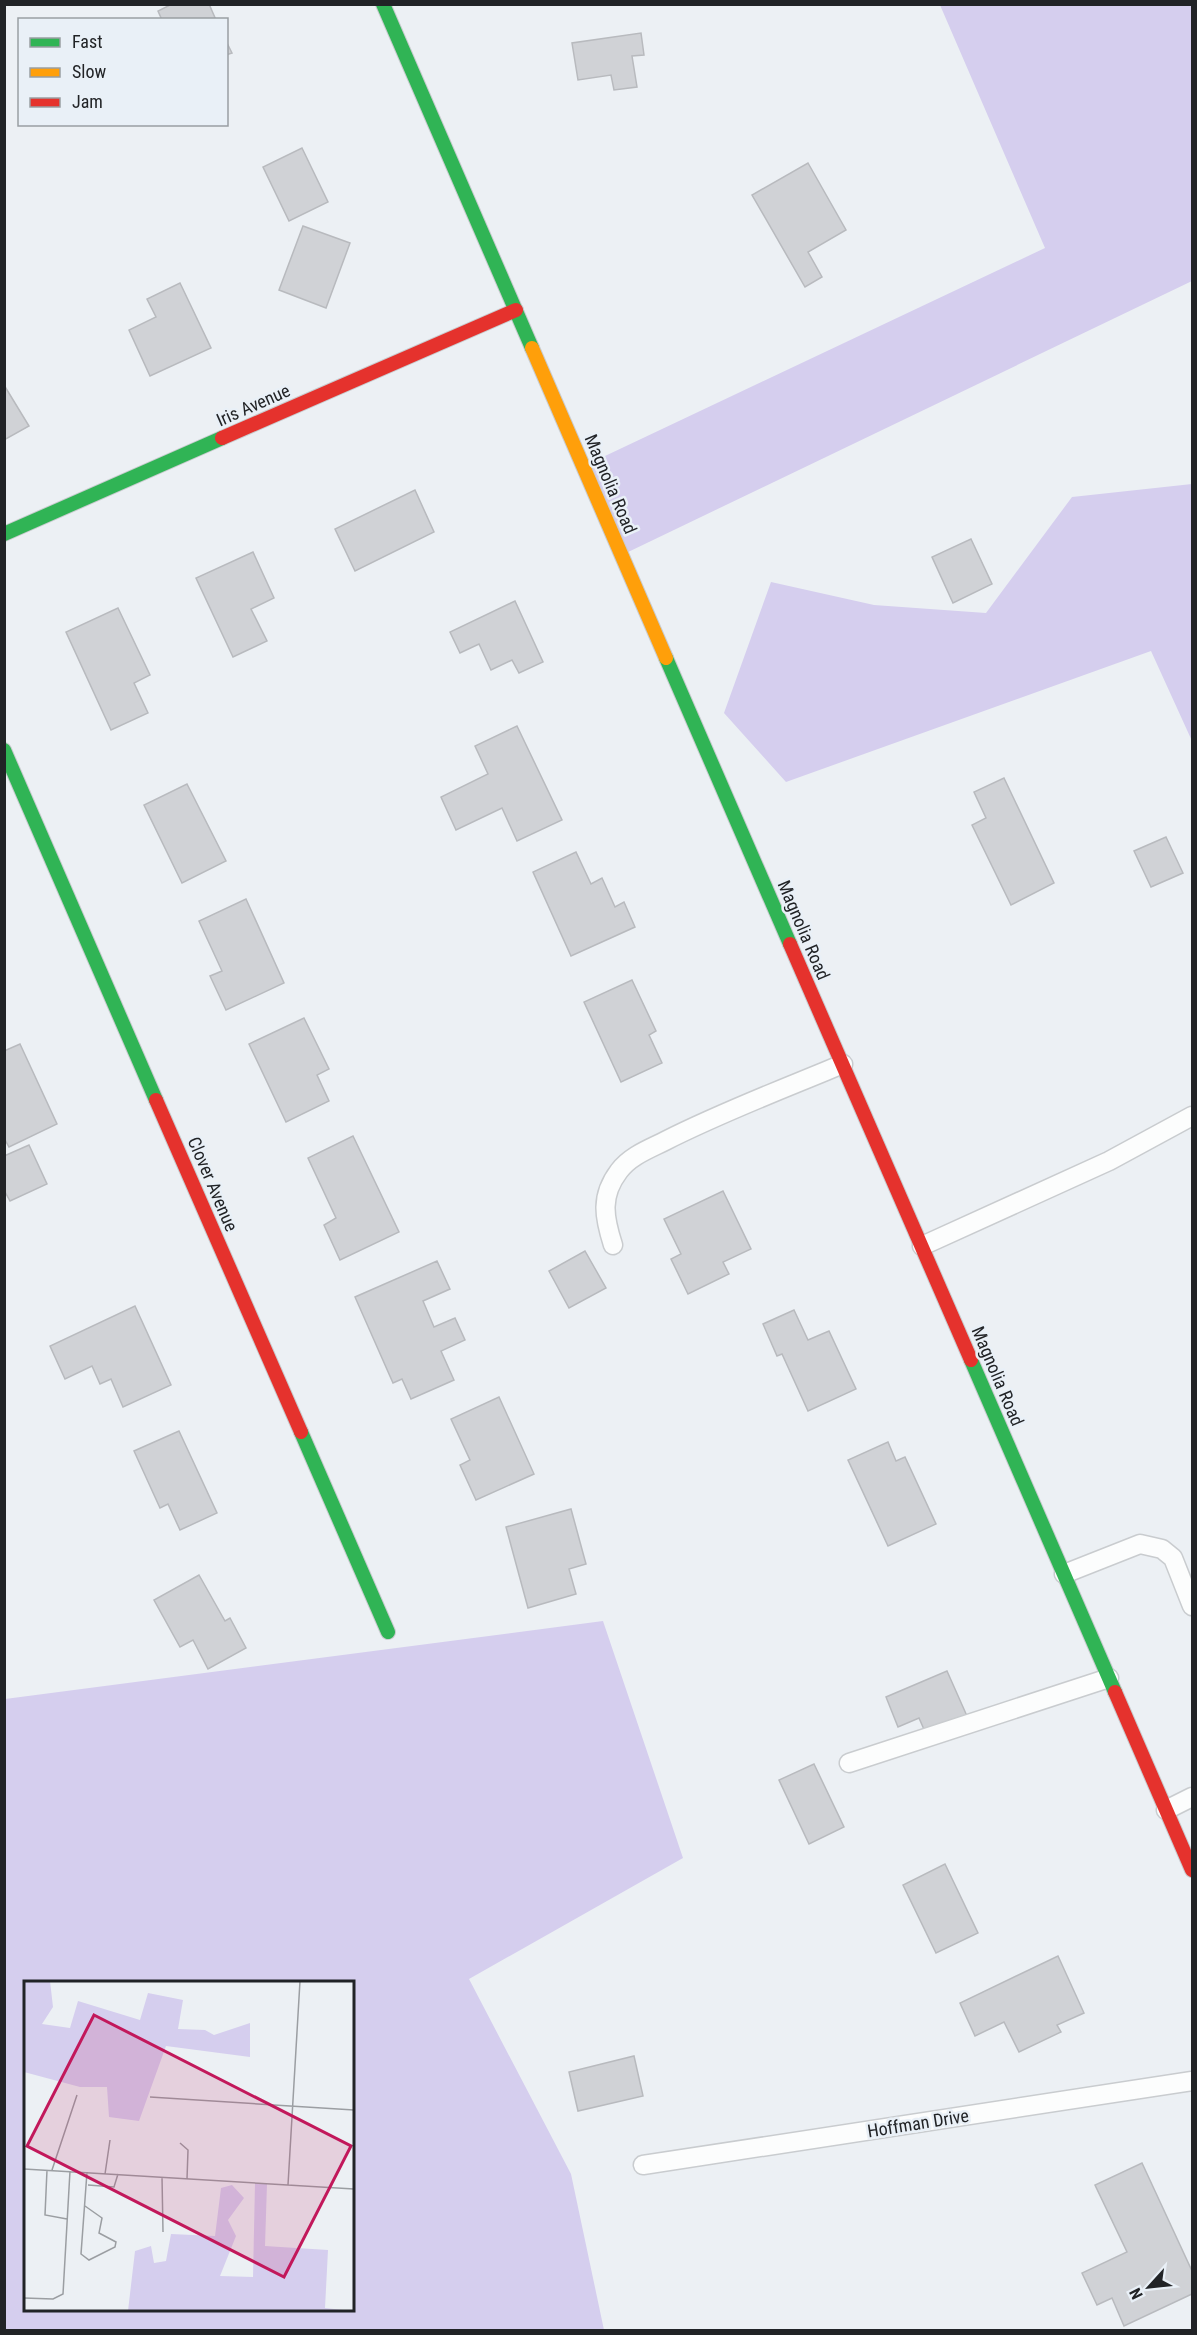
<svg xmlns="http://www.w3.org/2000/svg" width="1197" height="2335" viewBox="0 0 1197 2335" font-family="'Roboto Condensed',sans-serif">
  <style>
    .forest { fill: #d5ceee; fill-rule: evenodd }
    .building { fill: #d0d2d6; stroke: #b8babe; stroke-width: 1.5 }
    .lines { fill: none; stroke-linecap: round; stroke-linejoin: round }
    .lane-casing { stroke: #c9cccf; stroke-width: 21 }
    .fast-casing { stroke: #c9cccf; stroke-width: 16 }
    .slow-casing { stroke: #c9cccf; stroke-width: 16 }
    .jam-casing { stroke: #c9cccf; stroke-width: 16 }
    .lane { stroke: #fcfdfd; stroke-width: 18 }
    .fast { stroke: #30b455; stroke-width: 14 }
    .slow { stroke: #ff9f0a; stroke-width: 14 }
    .jam { stroke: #e5322d; stroke-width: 14 }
    .labels { text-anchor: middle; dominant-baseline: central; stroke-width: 5; stroke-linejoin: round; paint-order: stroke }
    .street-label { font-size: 18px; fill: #212326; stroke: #e9f0f7 }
    .inset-road { fill: none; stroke: #9b9ea2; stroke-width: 1.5 }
    .view { fill: #c2185b; fill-opacity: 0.15; stroke: #c2185b; stroke-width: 3 }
    .inset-edge { fill: none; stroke: #212326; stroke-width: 3 }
  </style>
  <rect width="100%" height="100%" fill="#ecf0f4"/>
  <g class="forest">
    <path d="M 940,5 L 1192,5 L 1192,281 L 624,554 L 586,465 L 1045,248 Z"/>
    <path d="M 1192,484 L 1192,741 L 1151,651 L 786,782 L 724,713 L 771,582 L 874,605 L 986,613 L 1072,497 Z"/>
    <path d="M 603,1621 L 683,1858 L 469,1979 L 571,2174 L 604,2330 L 5,2330 L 5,1699 ZM 26,1982 L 352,1982 L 352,2310 L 26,2310 Z"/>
  </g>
  <g class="building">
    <path d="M 172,4 L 209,4 L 216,20 L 162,20 L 158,11 Z"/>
    <path d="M 641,33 L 644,55 L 632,56 L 637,87 L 614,90 L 611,75 L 578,80 L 572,43 Z"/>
    <path d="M 226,41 L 232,53 L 226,55 Z"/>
    <path d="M 302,148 L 328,202 L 289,221 L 263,167 Z"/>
    <path d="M 808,163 L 846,230 L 808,252 L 822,277 L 805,287 L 752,195 Z"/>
    <path d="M 303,226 L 350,243 L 326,308 L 279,290 Z"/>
    <path d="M 180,283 L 211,348 L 150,376 L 129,330 L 156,317 L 147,299 Z"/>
    <path d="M 4,385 L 29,426 L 4,440 Z"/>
    <path d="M 415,490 L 434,532 L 355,571 L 335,529 Z"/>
    <path d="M 971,539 L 992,584 L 953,603 L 932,557 Z"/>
    <path d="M 253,552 L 274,598 L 251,609 L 267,641 L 233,657 L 196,578 Z"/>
    <path d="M 515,601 L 543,662 L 519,673 L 512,660 L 491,670 L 479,644 L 460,653 L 450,632 Z"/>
    <path d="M 118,608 L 150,675 L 134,683 L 148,713 L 111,730 L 66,632 Z"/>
    <path d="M 517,726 L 562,820 L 517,841 L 502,808 L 456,830 L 441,797 L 488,774 L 475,746 Z"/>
    <path d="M 1004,778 L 1054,883 L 1011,905 L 972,825 L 986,818 L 974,792 Z"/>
    <path d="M 187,784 L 226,861 L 182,883 L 144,805 Z"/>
    <path d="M 1166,837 L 1183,873 L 1151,887 L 1134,851 Z"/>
    <path d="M 576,852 L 591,884 L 602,878 L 615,907 L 624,902 L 635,927 L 571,956 L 533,872 Z"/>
    <path d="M 246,899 L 284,983 L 226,1010 L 210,976 L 222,971 L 199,921 Z"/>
    <path d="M 632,980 L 656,1031 L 649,1035 L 662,1063 L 621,1082 L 584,1002 Z"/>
    <path d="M 304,1018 L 329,1069 L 317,1075 L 329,1101 L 286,1122 L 249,1044 Z"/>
    <path d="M 20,1044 L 57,1124 L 9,1147 L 4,1138 L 4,1051 Z"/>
    <path d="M 353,1136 L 399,1232 L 340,1260 L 324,1225 L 336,1218 L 308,1158 Z"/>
    <path d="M 29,1145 L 47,1184 L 10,1201 L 4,1190 L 4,1156 Z"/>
    <path d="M 723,1191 L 751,1249 L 723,1262 L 729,1274 L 688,1294 L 671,1259 L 681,1254 L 664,1219 Z"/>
    <path d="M 585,1251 L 606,1288 L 569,1308 L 549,1271 Z"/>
    <path d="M 437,1261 L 450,1289 L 423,1301 L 434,1327 L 455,1318 L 465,1340 L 441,1351 L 454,1380 L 411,1399 L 402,1379 L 393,1383 L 355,1297 Z"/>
    <path d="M 135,1306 L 171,1385 L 123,1407 L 111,1379 L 100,1384 L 92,1366 L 65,1379 L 50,1346 Z"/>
    <path d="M 794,1310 L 808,1340 L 829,1331 L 856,1389 L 808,1411 L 782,1354 L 777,1356 L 763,1324 Z"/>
    <path d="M 499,1397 L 534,1474 L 476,1500 L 460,1465 L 470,1460 L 451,1419 Z"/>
    <path d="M 179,1431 L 217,1513 L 180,1530 L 168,1504 L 160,1508 L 134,1451 Z"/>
    <path d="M 888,1442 L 896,1461 L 905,1457 L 936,1524 L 888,1546 L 848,1460 Z"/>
    <path d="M 571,1509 L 586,1564 L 569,1569 L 576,1594 L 528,1608 L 506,1527 Z"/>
    <path d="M 199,1575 L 225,1621 L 230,1618 L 246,1648 L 208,1669 L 193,1640 L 180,1647 L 154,1600 Z"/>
    <path d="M 947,1671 L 967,1716 L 926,1734 L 919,1718 L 898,1727 L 886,1697 Z"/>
    <path d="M 814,1764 L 844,1827 L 809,1844 L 779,1780 Z"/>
    <path d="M 945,1864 L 978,1933 L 936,1953 L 903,1885 Z"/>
    <path d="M 1058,1956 L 1084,2013 L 1057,2025 L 1061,2032 L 1019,2052 L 1004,2022 L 975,2036 L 960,2003 Z"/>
    <path d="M 634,2056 L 643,2096 L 578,2111 L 569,2072 Z"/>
    <path d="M 1142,2163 L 1192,2271 L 1192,2294 L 1124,2326 L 1112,2298 L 1097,2305 L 1082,2273 L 1127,2252 L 1095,2185 Z"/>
  </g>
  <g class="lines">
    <defs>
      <g id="lane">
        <path d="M 613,1245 C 604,1217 600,1196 619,1171 C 630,1156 649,1149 665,1141 C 722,1112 783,1089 843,1064"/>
        <path d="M 922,1246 L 1109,1161 L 1192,1116"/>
        <path d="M 1064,1574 L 1140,1544 L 1162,1549 L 1173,1558 L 1192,1606"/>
        <path d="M 849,1763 L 1109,1678"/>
        <path d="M 1166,1810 L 1192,1797"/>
        <path d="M 643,2165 L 1192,2081"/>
      </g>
      <g id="fast">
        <path d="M 383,4 L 532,348"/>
        <path d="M 4,534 L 222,438"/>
        <path d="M 666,658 L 790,944"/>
        <path d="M 4,750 L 156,1100"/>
        <path d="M 971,1360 L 1115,1692"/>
        <path d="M 301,1432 L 388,1632"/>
      </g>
      <path id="slow" d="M 532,348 L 666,658"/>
      <g id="jam">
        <path d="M 222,438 L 516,310"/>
        <path d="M 790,944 L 971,1360"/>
        <path d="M 156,1100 L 301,1432"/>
        <path d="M 1115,1692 L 1192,1870"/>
      </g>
    </defs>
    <use href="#lane" class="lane-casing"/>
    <use href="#fast" class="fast-casing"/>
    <use href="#slow" class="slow-casing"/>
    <use href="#jam" class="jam-casing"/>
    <use href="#lane" class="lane"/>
    <use href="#fast" class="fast"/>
    <use href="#slow" class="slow"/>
    <use href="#jam" class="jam"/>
  </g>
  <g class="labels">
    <g class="street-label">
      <text transform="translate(253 405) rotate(-24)">Iris Avenue</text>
      <text transform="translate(611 484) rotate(67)">Magnolia Road</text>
      <text transform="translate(804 930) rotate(67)">Magnolia Road</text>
      <text transform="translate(213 1184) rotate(67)">Clover Avenue</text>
      <text transform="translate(998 1376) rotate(67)">Magnolia Road</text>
      <text transform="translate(918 2123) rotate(-9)">Hoffman Drive</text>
    </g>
  </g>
  <g transform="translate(24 1981)">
    <rect width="330" height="330" fill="#ecf0f4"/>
    <path d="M 0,0 L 26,0 L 29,26 L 18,43 L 46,47 L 54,20 L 116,39 L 124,12 L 159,19 L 154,48 L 181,49 L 190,54 L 226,42 L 226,76 L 142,65 L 115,140 L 85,136 L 83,106 L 56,106 L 0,91 ZM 231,202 L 243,203 L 241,265 L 304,269 L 301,327 L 328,330 L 104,330 L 111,270 L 127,265 L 130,282 L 142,280 L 147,253 L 191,255 L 197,207 L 208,204 L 220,217 L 204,239 L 212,255 L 196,295 L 229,296 Z" fill="#d5ceee"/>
    <path class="inset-road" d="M 126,116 L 330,129M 156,162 L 164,169 L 163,198M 0,188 L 330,208M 23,189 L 21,234 L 43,238M 28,189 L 53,114M 81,193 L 86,159M 138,196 L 139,251M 64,204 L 90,206 L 94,193M 264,204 L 276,0M 61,225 L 78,237 L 75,252 L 92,261 L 91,266 L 65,279 L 57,273 L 63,191M 0,317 L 29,318 L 39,313 L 46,190"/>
    <path class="view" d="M 70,34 L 327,165 L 260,296 L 3,165 Z"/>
    <rect width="330" height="330" class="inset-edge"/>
  </g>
  <rect width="1197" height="2335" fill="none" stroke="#212326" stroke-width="12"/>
  <rect x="18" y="18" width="210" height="108" fill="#e9f0f7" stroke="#999ea3" stroke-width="1.5"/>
  <rect x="30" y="38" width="30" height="9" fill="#30b455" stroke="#999ea3" stroke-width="1.5"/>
  <text x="72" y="48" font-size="18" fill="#212326">Fast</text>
  <rect x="30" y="68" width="30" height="9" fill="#ff9f0a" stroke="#999ea3" stroke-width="1.5"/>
  <text x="72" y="78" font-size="18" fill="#212326">Slow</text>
  <rect x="30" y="98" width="30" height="9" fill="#e5322d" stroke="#999ea3" stroke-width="1.5"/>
  <text x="72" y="108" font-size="18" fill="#212326">Jam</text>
  <g transform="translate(1149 2287) rotate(243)" stroke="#e9f0f7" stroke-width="4.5" paint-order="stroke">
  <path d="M0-4.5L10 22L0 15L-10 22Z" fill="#212326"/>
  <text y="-9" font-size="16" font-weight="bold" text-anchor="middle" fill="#212326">N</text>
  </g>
</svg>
